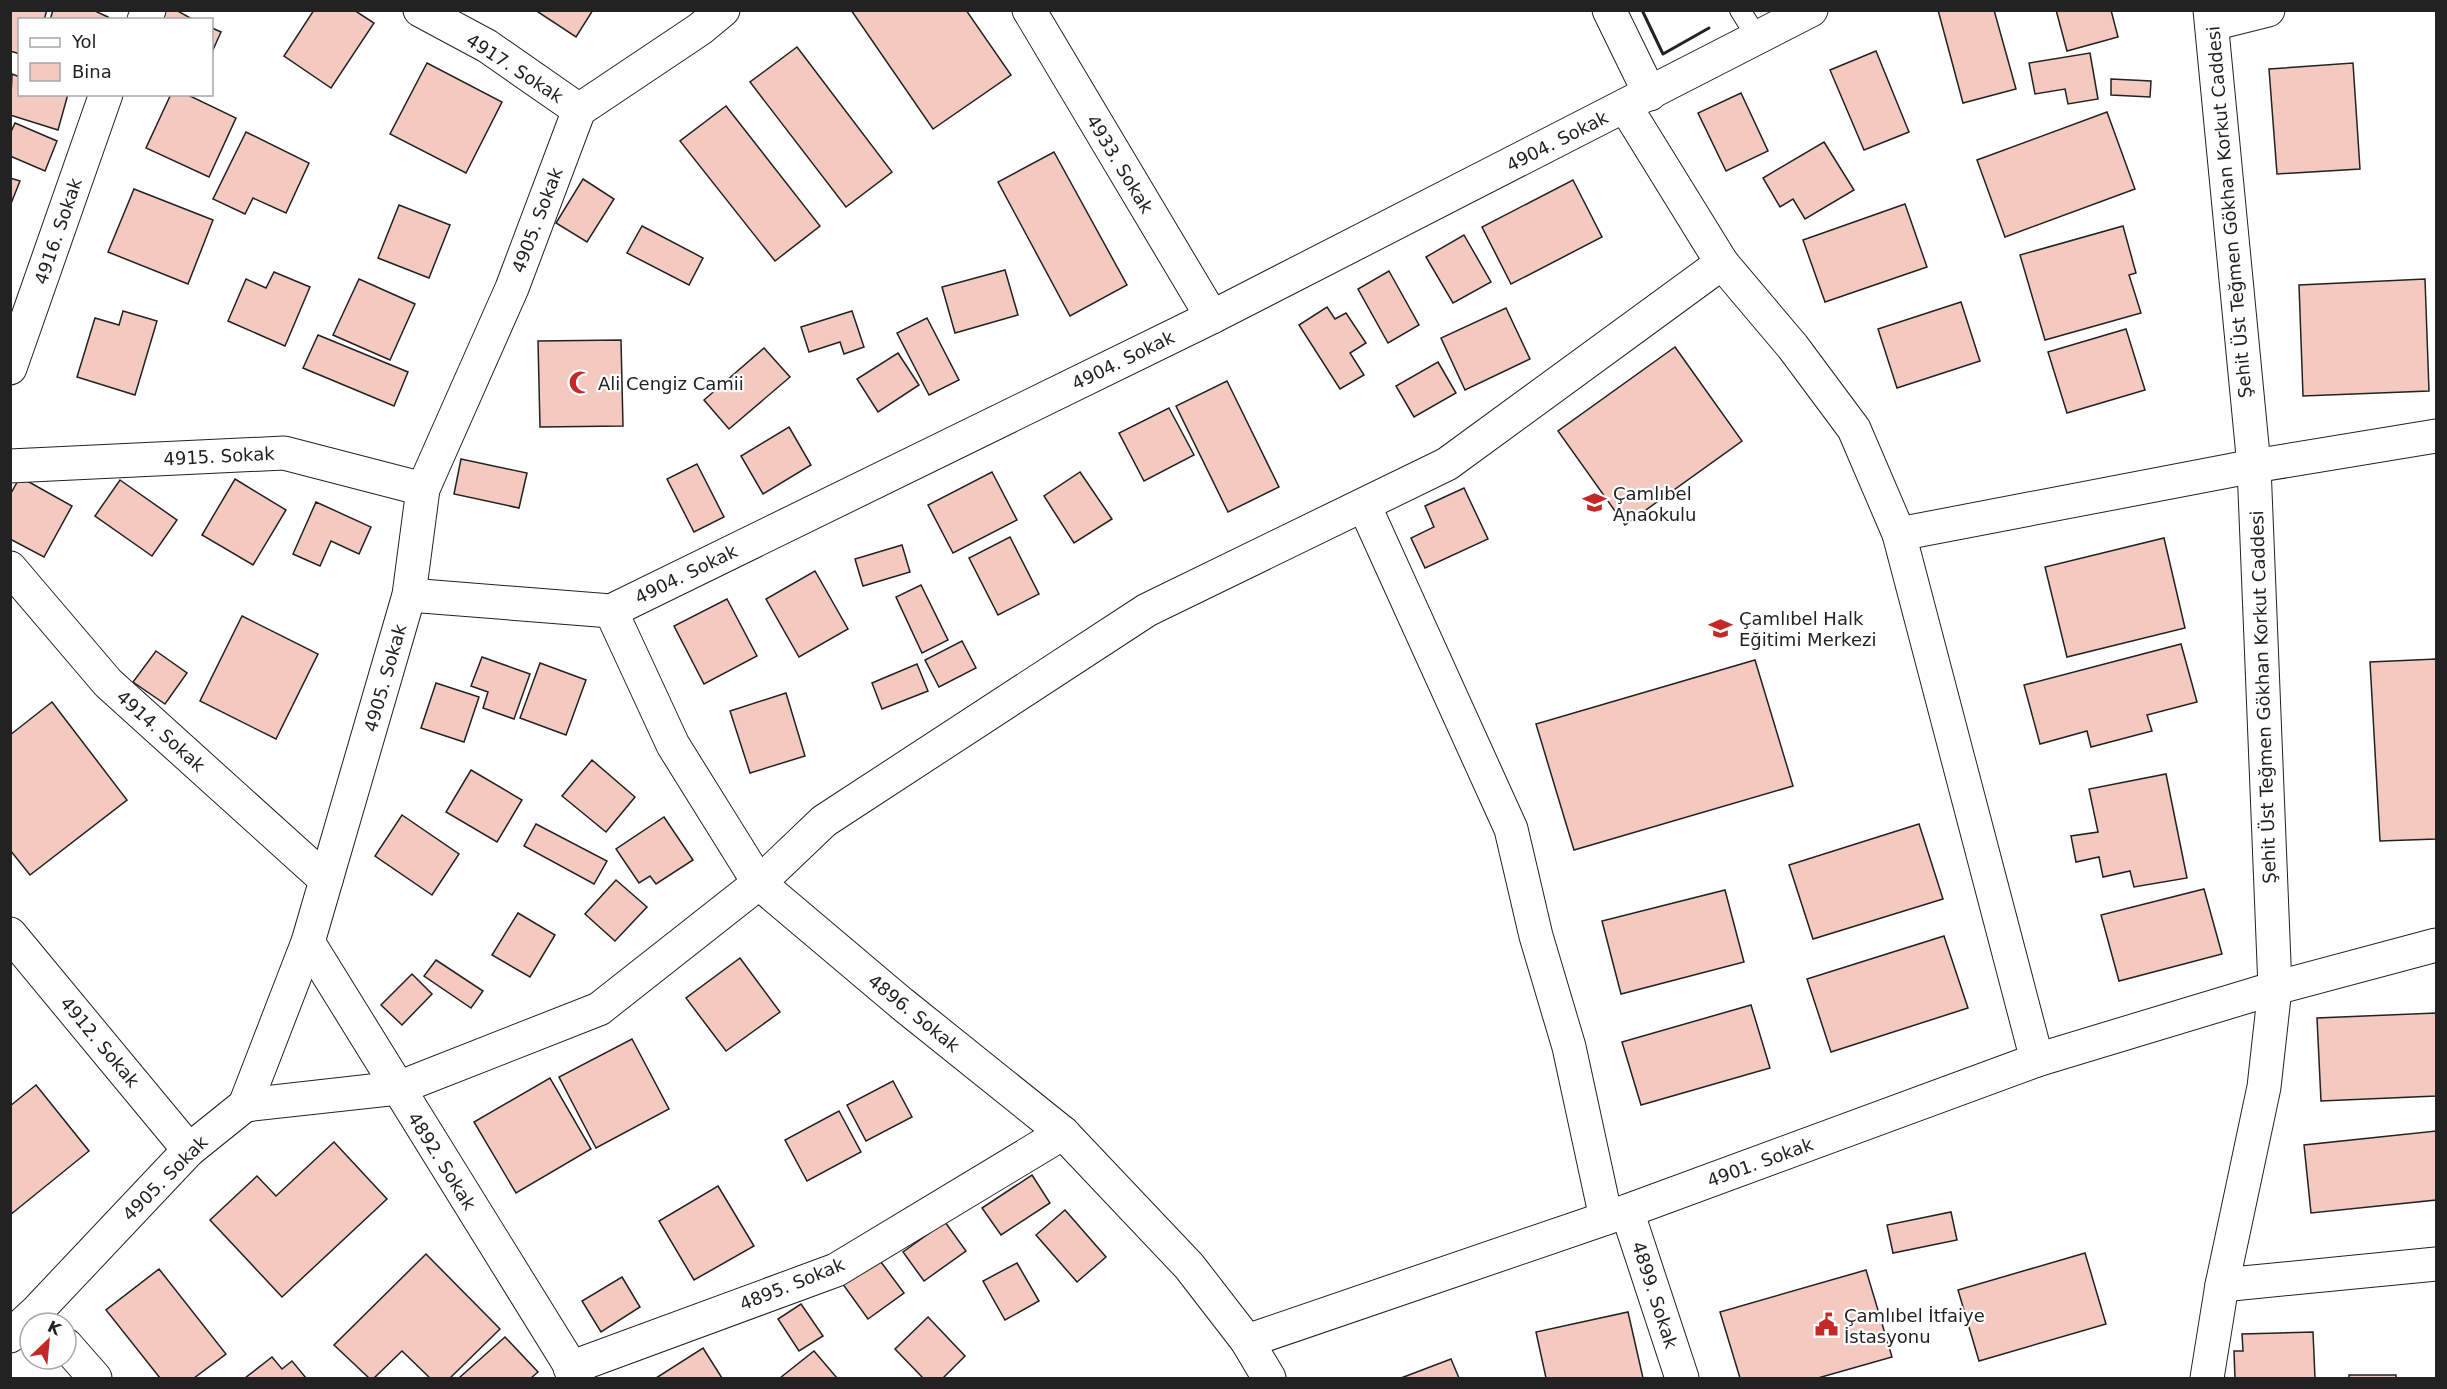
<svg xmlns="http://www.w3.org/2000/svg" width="2447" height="1389" viewBox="0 0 2447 1389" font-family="'DejaVu Sans',sans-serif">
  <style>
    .building { fill: #f3c9c0; stroke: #222; stroke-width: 1.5 }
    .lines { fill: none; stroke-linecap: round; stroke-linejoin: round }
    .service-casing { stroke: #222; stroke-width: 22 }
    .minor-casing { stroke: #222; stroke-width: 35 }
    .tertiary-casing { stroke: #222; stroke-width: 35 }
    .service { stroke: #fff; stroke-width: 20 }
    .minor { stroke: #fff; stroke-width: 33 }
    .tertiary { stroke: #fff; stroke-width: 33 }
    .wall { stroke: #222; stroke-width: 3 }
    .labels { text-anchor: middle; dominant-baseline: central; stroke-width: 4.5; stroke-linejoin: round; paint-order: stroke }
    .street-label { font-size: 18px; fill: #222; stroke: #fff }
    .poi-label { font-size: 18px; fill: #222; stroke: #fff; text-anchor: start }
  </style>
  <rect width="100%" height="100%" fill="#fff"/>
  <g class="building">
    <path d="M 10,10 L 47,10 L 44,20 L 20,20 L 20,54 L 10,51 Z"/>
    <path d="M 53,10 L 97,10 L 97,12 L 108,17 L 107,20 L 50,20 Z"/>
    <path d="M 159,10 L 176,10 L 194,20 L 154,20 Z"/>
    <path d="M 314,10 L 354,10 L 374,23 L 331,88 L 284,56 Z"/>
    <path d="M 535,10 L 593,10 L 576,37 Z"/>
    <path d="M 851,10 L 966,10 L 1011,75 L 933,129 Z"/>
    <path d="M 1938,10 L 1994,10 L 2016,89 L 1963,103 Z"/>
    <path d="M 2056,10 L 2111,10 L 2118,37 L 2067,51 Z"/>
    <path d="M 212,28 L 221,32 L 212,52 Z"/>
    <path d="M 797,47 L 892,172 L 846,207 L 750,82 Z"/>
    <path d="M 1876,51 L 1909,132 L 1864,150 L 1830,70 Z"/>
    <path d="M 2090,53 L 2098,99 L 2068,104 L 2065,89 L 2035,94 L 2029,63 Z"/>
    <path d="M 427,63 L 502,102 L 466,173 L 390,134 Z"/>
    <path d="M 2353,63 L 2360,169 L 2277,174 L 2269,69 Z"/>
    <path d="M 12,74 L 20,77 L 20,94 L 68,94 L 58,130 L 10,115 Z"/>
    <path d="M 2111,79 L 2151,81 L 2150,97 L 2111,95 Z"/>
    <path d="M 1741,93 L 1768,151 L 1726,171 L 1698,113 Z"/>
    <path d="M 171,94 L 186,94 L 236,118 L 209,177 L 146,148 Z"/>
    <path d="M 726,106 L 820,226 L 775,261 L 680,141 Z"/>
    <path d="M 2107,112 L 2135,189 L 2005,237 L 1977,160 Z"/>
    <path d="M 15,123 L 57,141 L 45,171 L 10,156 L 10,134 Z"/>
    <path d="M 246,132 L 309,163 L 286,213 L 253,198 L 245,214 L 213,199 Z"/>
    <path d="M 1824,142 L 1854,190 L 1805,219 L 1793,199 L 1780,207 L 1763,178 Z"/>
    <path d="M 1054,152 L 1127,285 L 1070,316 L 998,182 Z"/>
    <path d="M 10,178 L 20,181 L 10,206 Z"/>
    <path d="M 583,179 L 614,199 L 587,242 L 556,223 Z"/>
    <path d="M 1573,180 L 1602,237 L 1511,284 L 1482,227 Z"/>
    <path d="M 134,189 L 213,220 L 188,284 L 108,252 Z"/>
    <path d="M 1905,204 L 1927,267 L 1825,302 L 1803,240 Z"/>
    <path d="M 399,205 L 450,225 L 429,278 L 378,258 Z"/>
    <path d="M 642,226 L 703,258 L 689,285 L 627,253 Z"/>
    <path d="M 2123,226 L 2136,273 L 2129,275 L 2141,313 L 2045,340 L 2020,255 Z"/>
    <path d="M 1464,235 L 1491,282 L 1453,303 L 1426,257 Z"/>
    <path d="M 1005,270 L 1018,315 L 955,333 L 942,287 Z"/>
    <path d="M 1389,271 L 1419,325 L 1388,343 L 1358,289 Z"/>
    <path d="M 274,272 L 310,287 L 285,346 L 228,321 L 246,279 L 266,288 Z"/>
    <path d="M 359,279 L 415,304 L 390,360 L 333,335 Z"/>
    <path d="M 2425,279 L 2429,391 L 2303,396 L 2299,285 Z"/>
    <path d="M 1961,302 L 1980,361 L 1897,388 L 1878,329 Z"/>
    <path d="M 1327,307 L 1335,319 L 1346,313 L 1366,343 L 1350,353 L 1364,375 L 1340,389 L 1299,325 Z"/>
    <path d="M 1506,308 L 1530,359 L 1465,390 L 1441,338 Z"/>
    <path d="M 123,311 L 157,321 L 135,395 L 77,377 L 95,318 L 119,325 Z"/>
    <path d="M 852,311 L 864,347 L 844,354 L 840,342 L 809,352 L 801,327 Z"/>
    <path d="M 927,318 L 959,380 L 929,395 L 897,333 Z"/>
    <path d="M 2126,329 L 2145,390 L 2067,413 L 2048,352 Z"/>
    <path d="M 318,335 L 408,372 L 394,406 L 303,368 Z"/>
    <path d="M 621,340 L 623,426 L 540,427 L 538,341 Z"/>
    <path d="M 1675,347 L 1742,441 L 1625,525 L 1558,431 Z"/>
    <path d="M 764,348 L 790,377 L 729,429 L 704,400 Z"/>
    <path d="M 898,353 L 919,385 L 878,412 L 857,379 Z"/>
    <path d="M 1438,362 L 1456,393 L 1414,417 L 1396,386 Z"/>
    <path d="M 1227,381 L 1279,487 L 1228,512 L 1176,406 Z"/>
    <path d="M 1169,408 L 1194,455 L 1144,481 L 1119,433 Z"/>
    <path d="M 789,427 L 811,465 L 763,494 L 741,456 Z"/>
    <path d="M 461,459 L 527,473 L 519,508 L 454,494 Z"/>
    <path d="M 697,464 L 724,517 L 694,532 L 667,479 Z"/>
    <path d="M 992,472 L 1017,520 L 953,553 L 928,505 Z"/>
    <path d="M 1080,472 L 1112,519 L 1074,543 L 1044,496 Z"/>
    <path d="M 20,477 L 72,506 L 44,557 L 10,539 L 10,495 Z"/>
    <path d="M 235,479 L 286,510 L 253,565 L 202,535 Z"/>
    <path d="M 120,480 L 177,520 L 152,556 L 95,516 Z"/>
    <path d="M 1464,488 L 1488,539 L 1425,568 L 1411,538 L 1434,527 L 1425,506 Z"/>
    <path d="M 316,502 L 371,527 L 359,554 L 331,541 L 320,566 L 293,554 Z"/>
    <path d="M 1010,537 L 1039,594 L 998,615 L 969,558 Z"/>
    <path d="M 2164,538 L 2185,628 L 2067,657 L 2045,567 Z"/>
    <path d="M 902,545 L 910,572 L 863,586 L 855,559 Z"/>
    <path d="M 815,571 L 848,629 L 799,657 L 766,599 Z"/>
    <path d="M 921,585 L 948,640 L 922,653 L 896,597 Z"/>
    <path d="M 727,599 L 757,656 L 704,684 L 674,626 Z"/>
    <path d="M 242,616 L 318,654 L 276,739 L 200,701 Z"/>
    <path d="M 962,641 L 976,668 L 939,687 L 925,660 Z"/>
    <path d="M 2181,644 L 2197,702 L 2147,715 L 2152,731 L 2091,747 L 2087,731 L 2040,744 L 2024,685 Z"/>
    <path d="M 156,651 L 187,673 L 165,704 L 133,682 Z"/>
    <path d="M 482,657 L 530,674 L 514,719 L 483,708 L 488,692 L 471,686 Z"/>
    <path d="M 2436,659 L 2436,839 L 2380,841 L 2370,662 Z"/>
    <path d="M 1755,660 L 1793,786 L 1574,850 L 1536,724 Z"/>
    <path d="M 540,663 L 586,680 L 566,735 L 520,718 Z"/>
    <path d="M 917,664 L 928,691 L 882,709 L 872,683 Z"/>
    <path d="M 436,683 L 479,697 L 464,742 L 421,728 Z"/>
    <path d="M 786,693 L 805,756 L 750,773 L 730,711 Z"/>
    <path d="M 52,702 L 127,800 L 30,875 L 10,850 L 10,735 Z"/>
    <path d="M 592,760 L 635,797 L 606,832 L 562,796 Z"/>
    <path d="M 471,770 L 522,800 L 497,842 L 446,812 Z"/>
    <path d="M 2166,774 L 2187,878 L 2134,887 L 2130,871 L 2103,877 L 2099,857 L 2076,862 L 2071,836 L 2098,832 L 2089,789 Z"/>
    <path d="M 402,815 L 459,854 L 432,895 L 375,856 Z"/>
    <path d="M 664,817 L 693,860 L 656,884 L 650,876 L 639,883 L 616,849 Z"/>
    <path d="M 536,824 L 607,861 L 594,884 L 524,846 Z"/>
    <path d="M 1919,824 L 1943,899 L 1813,939 L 1789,865 Z"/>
    <path d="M 616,880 L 647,907 L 615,941 L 585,914 Z"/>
    <path d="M 2204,889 L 2222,954 L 2119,981 L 2101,915 Z"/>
    <path d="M 1725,890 L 1744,962 L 1621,994 L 1602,921 Z"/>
    <path d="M 518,913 L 555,935 L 530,977 L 492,955 Z"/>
    <path d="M 1944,936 L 1968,1008 L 1831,1052 L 1807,979 Z"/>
    <path d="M 740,958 L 780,1012 L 726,1051 L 686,998 Z"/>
    <path d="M 436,960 L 483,991 L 471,1008 L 424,976 Z"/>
    <path d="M 412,974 L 432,994 L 402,1025 L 381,1005 Z"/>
    <path d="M 1751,1005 L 1770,1068 L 1641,1105 L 1622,1042 Z"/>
    <path d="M 2436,1013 L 2436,1096 L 2321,1101 L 2317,1018 Z"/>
    <path d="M 632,1039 L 669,1109 L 596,1148 L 559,1077 Z"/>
    <path d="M 550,1078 L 591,1149 L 516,1193 L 474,1122 Z"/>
    <path d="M 893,1081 L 912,1117 L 866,1141 L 847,1105 Z"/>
    <path d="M 36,1085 L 89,1151 L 10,1215 L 10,1106 Z"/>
    <path d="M 839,1111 L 861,1152 L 807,1181 L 785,1140 Z"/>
    <path d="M 2436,1131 L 2436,1200 L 2311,1213 L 2304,1145 Z"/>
    <path d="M 334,1142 L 387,1199 L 282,1297 L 210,1220 L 257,1176 L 276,1196 Z"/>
    <path d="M 1032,1175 L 1050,1203 L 1001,1235 L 982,1208 Z"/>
    <path d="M 718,1186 L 754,1246 L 694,1280 L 659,1221 Z"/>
    <path d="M 1065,1210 L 1106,1257 L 1077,1282 L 1036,1235 Z"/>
    <path d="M 1951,1212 L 1957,1240 L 1893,1253 L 1887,1225 Z"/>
    <path d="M 945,1222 L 966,1251 L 924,1281 L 903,1252 Z"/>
    <path d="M 2085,1253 L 2106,1324 L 1979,1361 L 1958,1290 Z"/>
    <path d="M 426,1254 L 500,1329 L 450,1378 L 430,1378 L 402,1351 L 374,1378 L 369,1378 L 334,1345 Z"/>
    <path d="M 878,1258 L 904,1293 L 868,1319 L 842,1283 Z"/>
    <path d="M 1017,1263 L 1039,1301 L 1005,1320 L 983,1281 Z"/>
    <path d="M 159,1269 L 226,1354 L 194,1378 L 160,1378 L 106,1310 Z"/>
    <path d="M 1866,1270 L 1892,1357 L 1818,1378 L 1740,1378 L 1720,1312 Z"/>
    <path d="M 622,1277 L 640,1307 L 601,1332 L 582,1301 Z"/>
    <path d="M 801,1304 L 823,1336 L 799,1351 L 778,1319 Z"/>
    <path d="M 1628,1312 L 1643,1378 L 1546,1378 L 1536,1332 Z"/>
    <path d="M 928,1317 L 965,1356 L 943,1378 L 923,1378 L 895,1349 Z"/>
    <path d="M 2313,1332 L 2315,1378 L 2235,1378 L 2234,1351 L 2243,1351 L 2242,1334 Z"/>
    <path d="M 505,1337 L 538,1372 L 531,1378 L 459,1378 Z"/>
    <path d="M 703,1348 L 722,1378 L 656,1378 Z"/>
    <path d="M 814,1351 L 837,1378 L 780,1378 Z"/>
    <path d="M 272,1357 L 282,1369 L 292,1361 L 306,1378 L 245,1378 Z"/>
    <path d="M 1451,1359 L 1459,1378 L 1401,1378 Z"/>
    <rect x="2349" y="1375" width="47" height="3"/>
  </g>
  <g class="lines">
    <defs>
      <path id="service" d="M 1740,10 L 1758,39"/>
      <g id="minor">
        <path d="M 420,10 L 487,46 L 579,110"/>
        <path d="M 1029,10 L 1212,317"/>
        <path d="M 1609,10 L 1650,94"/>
        <path d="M 144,20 L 149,10"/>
        <path d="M 2212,24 L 2268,10"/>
        <path d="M 1625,106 L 1722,263 L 1793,347 L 1854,429 L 1899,534 L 2037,1060"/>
        <path d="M 10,368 L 106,94"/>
        <path d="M 10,466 L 284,453 L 423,489"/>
        <path d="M 1364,505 L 1511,829 L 1536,936 L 1569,1047 L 1606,1218"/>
        <path d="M 1899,534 L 2254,466 L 2436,436"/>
        <path d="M 10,568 L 108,683 L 326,880"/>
        <path d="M 409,595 L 611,611 L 1212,317 L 1811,10"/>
        <path d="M 611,611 L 673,745 L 759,883 L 901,1003 L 1063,1133 L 1189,1266 L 1247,1341 L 1269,1378"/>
        <path d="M 10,934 L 189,1150"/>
        <path d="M 308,942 L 578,1378"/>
        <path d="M 245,1105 L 398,1088 L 599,1009 L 759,883 L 824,821 L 1147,610 L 1447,464 L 1722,263"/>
        <path d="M 1627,1211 L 1682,1378"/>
        <path d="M 2222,1285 L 2436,1264"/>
        <path d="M 10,1336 L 37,1311 L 189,1150 L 245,1105 L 308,942 L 409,595 L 423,489 L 512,288 L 579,110 L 700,29 L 723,10"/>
        <path d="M 1247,1341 L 1627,1211 L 2037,1060 L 2275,988 L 2436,945"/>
        <path d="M 66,1345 L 95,1378"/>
        <path d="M 570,1368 L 836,1270 L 1063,1133"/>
      </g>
      <path id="tertiary" d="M 2207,1378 L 2222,1285 L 2264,1087 L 2275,988 L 2254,466 L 2210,10"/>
    </defs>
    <use href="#service" class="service-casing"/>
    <use href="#minor" class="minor-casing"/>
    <use href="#tertiary" class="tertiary-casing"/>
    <use href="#service" class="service"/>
    <use href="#minor" class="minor"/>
    <use href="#tertiary" class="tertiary"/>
    <path class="wall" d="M 1642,10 L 1663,54 L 1709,28"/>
  </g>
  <defs>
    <symbol id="mosque-bare" viewBox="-9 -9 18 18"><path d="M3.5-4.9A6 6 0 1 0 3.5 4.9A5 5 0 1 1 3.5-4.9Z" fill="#c62828" stroke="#fff" stroke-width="2.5" paint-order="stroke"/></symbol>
    <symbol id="school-bare" viewBox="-9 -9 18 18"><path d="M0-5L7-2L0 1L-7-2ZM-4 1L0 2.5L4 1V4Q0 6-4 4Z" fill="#c62828" stroke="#fff" stroke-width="2.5" paint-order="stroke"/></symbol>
    <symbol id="civic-bare" viewBox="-9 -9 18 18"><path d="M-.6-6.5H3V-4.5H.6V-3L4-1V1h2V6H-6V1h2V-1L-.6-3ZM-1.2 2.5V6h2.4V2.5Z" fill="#c62828" stroke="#fff" stroke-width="2.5" paint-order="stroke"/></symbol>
  </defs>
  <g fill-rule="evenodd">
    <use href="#mosque-bare" x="564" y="366" width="33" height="33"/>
    <use href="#school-bare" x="1578" y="486" width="33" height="33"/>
    <use href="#school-bare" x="1704" y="612" width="33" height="33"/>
    <use href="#civic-bare" x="1810" y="1308" width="33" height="33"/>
  </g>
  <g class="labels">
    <g class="street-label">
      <text transform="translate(515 68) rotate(33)">4917. Sokak</text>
      <text transform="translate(1557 141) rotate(-27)">4904. Sokak</text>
      <text transform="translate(1120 164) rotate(59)">4933. Sokak</text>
      <text transform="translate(2229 212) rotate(-95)">Şehit Üst Teğmen Gökhan Korkut Caddesi</text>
      <text transform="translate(537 220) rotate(-69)">4905. Sokak</text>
      <text transform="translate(58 231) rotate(-71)">4916. Sokak</text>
      <text transform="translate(1123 360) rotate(-26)">4904. Sokak</text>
      <text transform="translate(219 456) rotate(-3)">4915. Sokak</text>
      <text transform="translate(686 574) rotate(-26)">4904. Sokak</text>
      <text transform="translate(385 678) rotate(-74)">4905. Sokak</text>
      <text transform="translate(2263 697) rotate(-92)">Şehit Üst Teğmen Gökhan Korkut Caddesi</text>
      <text transform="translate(161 731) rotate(42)">4914. Sokak</text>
      <text transform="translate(914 1013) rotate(39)">4896. Sokak</text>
      <text transform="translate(100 1042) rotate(50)">4912. Sokak</text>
      <text transform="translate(442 1161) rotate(58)">4892. Sokak</text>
      <text transform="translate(1760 1162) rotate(-20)">4901. Sokak</text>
      <text transform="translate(165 1178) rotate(-45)">4905. Sokak</text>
      <text transform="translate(792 1284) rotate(-22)">4895. Sokak</text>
      <text transform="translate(1655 1295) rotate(72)">4899. Sokak</text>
    </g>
    <g class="poi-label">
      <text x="598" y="383">Ali Cengiz Camii</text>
      <text x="1613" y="493">Çamlıbel<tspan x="1613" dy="21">Anaokulu</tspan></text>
      <text x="1739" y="618">Çamlıbel Halk<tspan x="1739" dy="21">Eğitimi Merkezi</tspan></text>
      <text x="1844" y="1315">Çamlıbel İtfaiye<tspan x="1844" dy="21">İstasyonu</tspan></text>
    </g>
  </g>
  <rect width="2447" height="1389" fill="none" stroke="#222222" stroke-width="24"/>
  <rect x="18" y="18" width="195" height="78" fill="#ffffff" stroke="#a7a7a7" stroke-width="1.5"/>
  <rect x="30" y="38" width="30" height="9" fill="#ffffff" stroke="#a7a7a7" stroke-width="1.5"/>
  <text x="72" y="48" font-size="18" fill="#222222">Yol</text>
  <rect x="30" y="63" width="30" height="18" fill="#f3c9c0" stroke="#a7a7a7" stroke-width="1.5"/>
  <text x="72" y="78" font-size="18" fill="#222222">Bina</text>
  <g transform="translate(48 1341) rotate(26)"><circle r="28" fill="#ffffff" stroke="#a7a7a7" stroke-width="1.5"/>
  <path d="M0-4.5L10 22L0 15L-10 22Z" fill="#c62828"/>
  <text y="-9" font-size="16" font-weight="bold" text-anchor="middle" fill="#222222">K</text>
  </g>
</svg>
